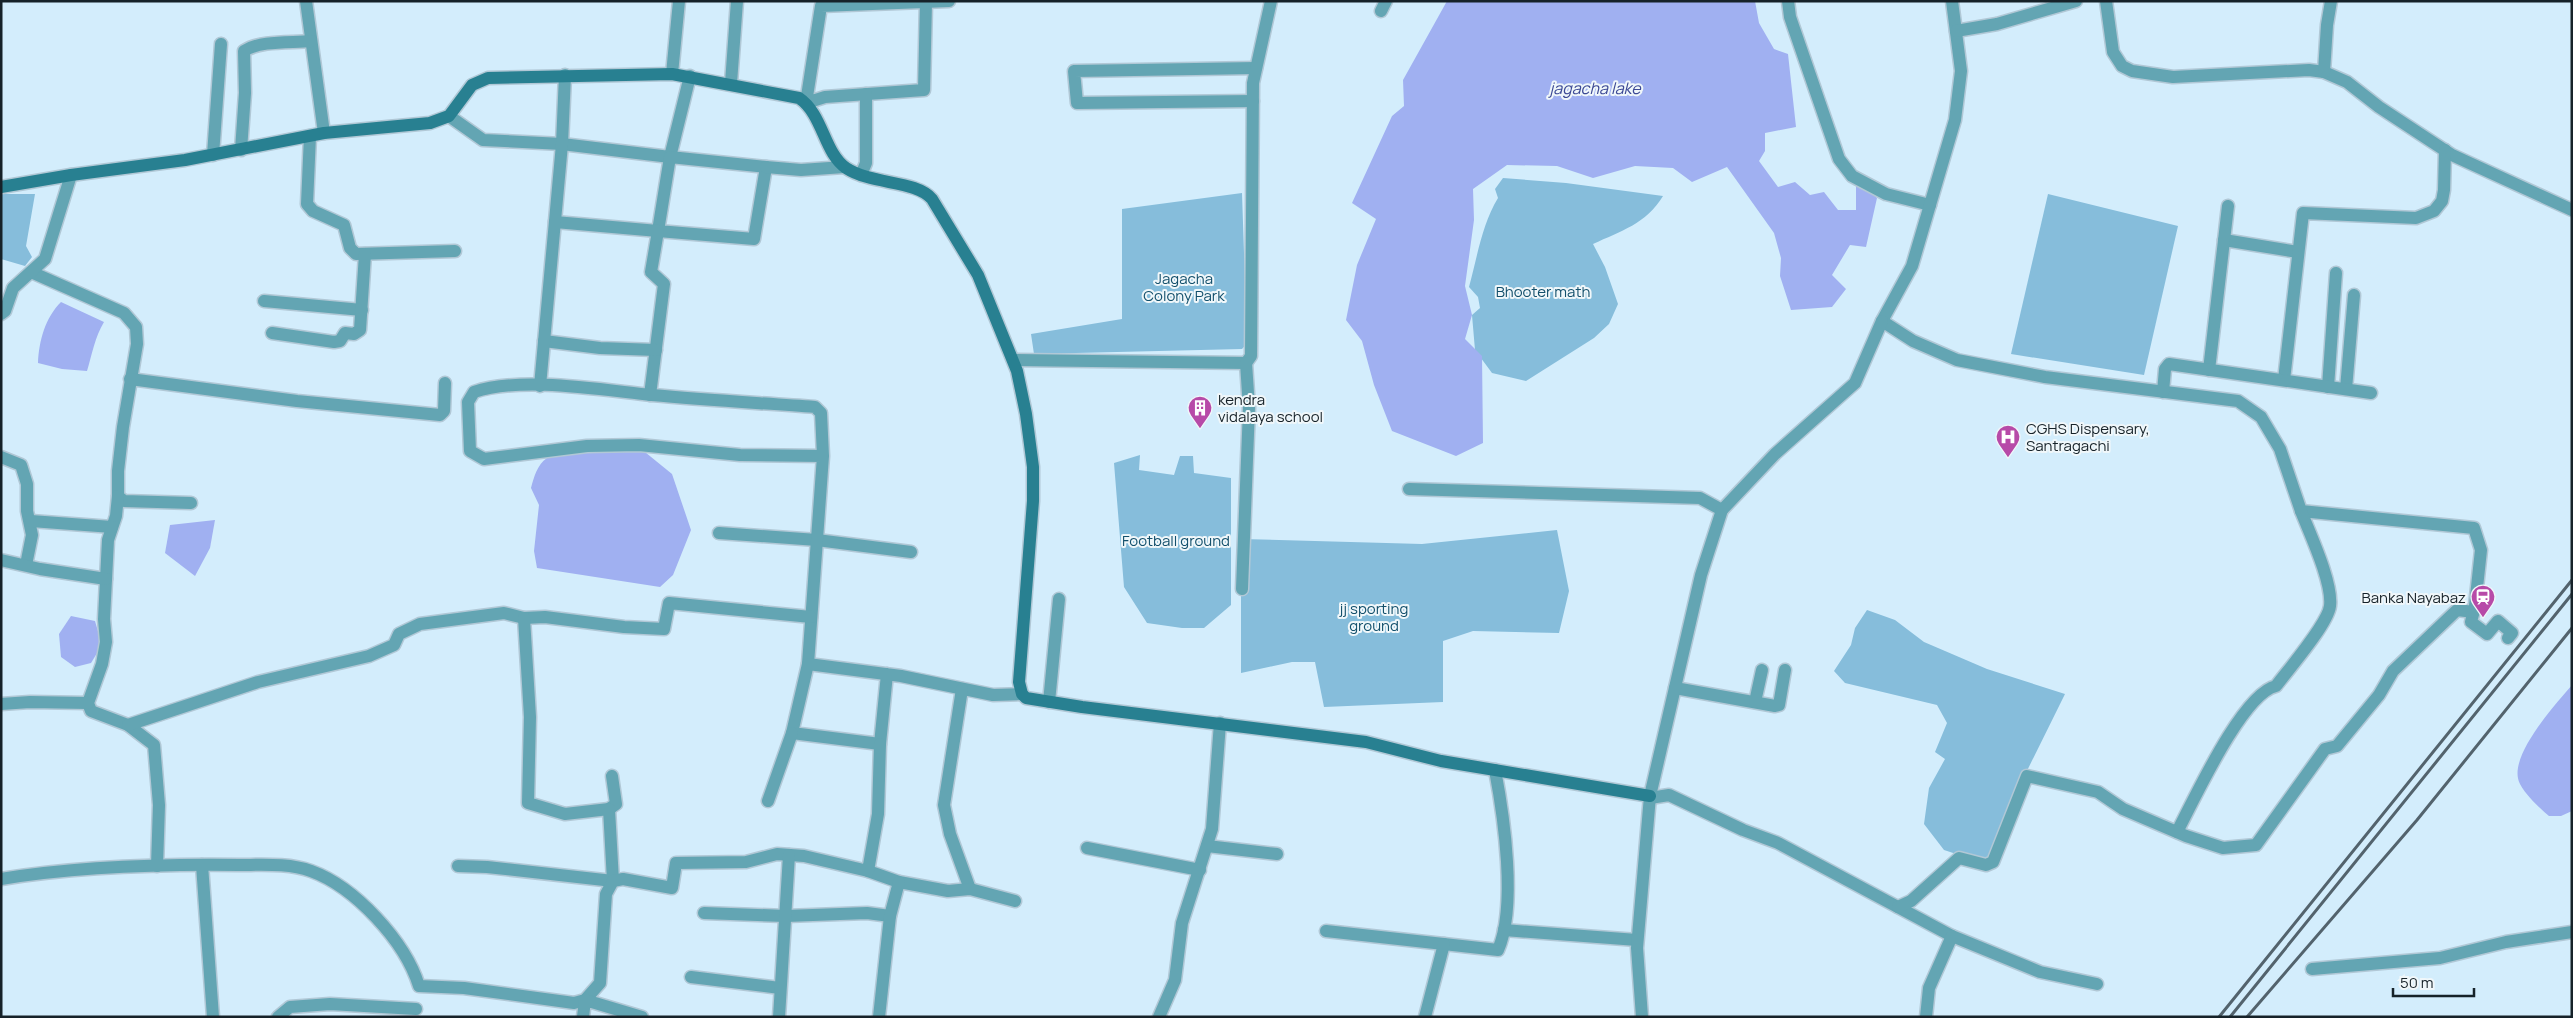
<svg xmlns="http://www.w3.org/2000/svg" width="2573" height="1018" viewBox="0 0 2573 1018" font-family="Manrope,sans-serif">
  <style>
    .green { fill: #86bddb }
    .water { fill: #a0b0f1 }
    .lines { fill: none; stroke-linecap: round; stroke-linejoin: round }
    .minor-casing { stroke: #b1c8d6; stroke-width: 15 }
    .secondary-casing { stroke: #b1c8d6; stroke-width: 15 }
    .minor { stroke: #63a5b3; stroke-width: 12 }
    .secondary { stroke: #288091; stroke-width: 12 }
    .rail { stroke: #53636d; stroke-width: 3 }
    .labels { text-anchor: middle; dominant-baseline: central; stroke-width: 4; stroke-linejoin: round; paint-order: stroke }
    .park-label { font-size: 15px; fill: #13506c; stroke: #f0f7fa }
    .poi-label { font-size: 15px; fill: #162229; stroke: #f0f7fa; text-anchor: start }
    .water-label { font-size: 16px; font-style: italic; fill: #3c4995; stroke: #f0f7fa }
  </style>
  <rect width="100%" height="100%" fill="#d3edfc"/>
  <g class="green">
    <path d="M 1503,178 L 1566,183 L 1663,196 C 1646,224 1621,231 1593,244 L 1605,267 L 1618,304 L 1609,324 L 1594,338 L 1526,381 L 1492,373 L 1475,350 L 1472,315 L 1480,308 L 1478,297 L 1469,287 C 1477,258 1482,224 1498,198 L 1495,189 Z"/>
    <path d="M 1242,193 L 1246,313 L 1249,341 L 1242,349 L 1034,354 L 1031,334 L 1122,319 L 1122,209 Z"/>
    <path d="M 1,194 L 35,194 L 26,246 L 32,257 L 25,266 L 1,259 Z"/>
    <path d="M 2048,194 L 2178,226 L 2144,375 L 2011,354 Z"/>
    <path d="M 1140,455 L 1139,470 L 1174,475 L 1180,456 L 1193,456 L 1194,473 L 1231,478 L 1231,605 L 1204,628 L 1182,628 L 1147,623 L 1124,587 L 1114,463 Z"/>
    <path d="M 1557,530 L 1569,591 L 1559,633 L 1473,631 L 1443,641 L 1443,702 L 1324,707 L 1315,662 L 1292,662 L 1241,673 L 1241,539 L 1422,544 Z"/>
    <path d="M 1867,610 L 1895,620 L 1924,642 L 1987,669 L 2065,694 L 2015,795 L 1990,865 L 1944,850 L 1924,824 L 1929,788 L 1945,759 L 1935,752 L 1947,723 L 1937,705 L 1845,683 L 1834,671 L 1851,645 L 1855,628 Z"/>
  </g>
  <g class="water">
    <path d="M 1447,1 L 1755,1 L 1759,23 L 1774,49 L 1788,54 L 1796,127 L 1765,133 L 1765,151 L 1759,161 L 1778,187 L 1795,182 L 1810,195 L 1824,192 L 1838,210 L 1856,210 L 1856,179 L 1877,198 L 1866,247 L 1850,245 L 1832,275 L 1846,289 L 1832,307 L 1791,310 L 1780,276 L 1781,258 L 1774,233 L 1727,167 L 1692,182 L 1673,168 L 1635,166 L 1593,178 L 1557,166 L 1507,165 L 1473,189 L 1474,220 L 1465,286 L 1472,315 L 1465,339 L 1482,356 L 1483,443 L 1456,456 L 1392,431 L 1374,385 L 1362,341 L 1346,320 L 1357,265 L 1376,219 L 1352,203 L 1392,116 L 1404,106 L 1403,80 Z"/>
    <path d="M 61,302 L 104,322 C 95,337 92,354 87,371 L 62,369 L 38,363 C 39,341 45,318 61,302 Z"/>
    <path d="M 640,448 L 672,474 L 691,530 L 673,575 L 660,587 L 537,568 L 534,551 L 539,505 L 531,488 C 534,477 537,465 547,458 C 565,446 618,448 640,448 Z"/>
    <path d="M 215,520 L 210,548 L 195,576 L 165,553 L 170,525 Z"/>
    <path d="M 71,616 L 95,621 L 102,645 L 91,663 L 75,667 L 61,657 L 59,634 Z"/>
    <path d="M 2572,685 L 2572,811 L 2561,816 L 2549,816 C 2539,807 2527,797 2520,784 C 2506,758 2555,705 2572,685 Z"/>
  </g>
  <g class="lines">
    <defs>
      <g id="minor">
        <path d="M 306,1 L 324,133"/>
        <path d="M 1788,1 L 1790,17 L 1839,159 L 1852,176 L 1886,194 L 1930,205"/>
        <path d="M 1952,1 L 1961,71 L 1955,120 L 1912,266 L 1882,321 L 1913,341 L 1957,360 L 2045,377 L 2238,401 L 2261,417 L 2280,449 L 2301,511 L 2474,528 L 2481,550 L 2475,606 L 2471,622 L 2487,634 L 2498,621 L 2512,633 L 2508,638"/>
        <path d="M 2106,1 L 2113,52 L 2122,66 L 2132,71 L 2173,77 L 2309,70 L 2324,72 L 2347,82 L 2379,107 L 2452,155 L 2572,210"/>
        <path d="M 926,2 L 924,90 L 825,97 L 806,103 L 821,6 L 949,1"/>
        <path d="M 1381,11 L 1386,1"/>
        <path d="M 1956,31 L 1997,24 L 2076,1"/>
        <path d="M 2324,72 L 2327,25 L 2331,1"/>
        <path d="M 672,74 L 679,1"/>
        <path d="M 731,83 L 737,1"/>
        <path d="M 1253,101 L 1077,103 L 1074,71 L 1256,68"/>
        <path d="M 449,116 L 483,140 L 562,144 L 670,157 L 690,76"/>
        <path d="M 310,136 L 307,204 L 313,211 L 344,225 L 350,248 L 356,254 L 455,251"/>
        <path d="M 241,150 L 245,93 L 244,51 C 261,40 291,43 311,41"/>
        <path d="M 213,155 L 221,44"/>
        <path d="M 670,157 L 766,167 L 754,239 L 658,231 Z"/>
        <path d="M 766,167 L 801,170 L 844,167"/>
        <path d="M 861,175 L 866,163 L 866,94"/>
        <path d="M 555,222 L 658,231 L 651,272 L 664,284 L 650,395"/>
        <path d="M 2224,240 L 2298,252"/>
        <path d="M 31,272 L 124,313 L 136,327 L 137,344 L 123,427 L 118,471 L 118,496 L 124,501 L 191,503"/>
        <path d="M 264,301 L 362,310"/>
        <path d="M 1,314 L 5,311 L 13,288 L 45,259 L 71,175"/>
        <path d="M 272,333 L 334,342 L 340,341 L 345,333 L 354,334 L 360,330 L 365,254"/>
        <path d="M 544,341 L 600,348 L 656,350"/>
        <path d="M 1013,360 L 1246,363 L 1251,356 L 1253,83 L 1271,1"/>
        <path d="M 2209,370 L 2228,206"/>
        <path d="M 130,379 L 297,401 L 440,415 L 444,411 L 445,383"/>
        <path d="M 2284,380 L 2303,213 L 2416,218 L 2434,211 L 2442,201 L 2444,190 L 2445,150"/>
        <path d="M 540,386 L 562,144 L 565,75"/>
        <path d="M 2328,387 L 2336,273"/>
        <path d="M 2346,389 L 2354,295"/>
        <path d="M 2163,392 L 2165,369 L 2169,364 L 2371,393"/>
        <path d="M 1,457 L 21,465 L 27,484 L 27,511 L 32,535 L 26,565"/>
        <path d="M 1409,489 L 1700,498 L 1722,510"/>
        <path d="M 118,496 L 116,516 L 108,540 L 104,619 L 106,642 L 102,664 L 88,703 L 91,711 L 128,725 L 154,745 L 159,805 L 157,866"/>
        <path d="M 31,521 L 112,527"/>
        <path d="M 719,533 L 817,540 L 911,552"/>
        <path d="M 1,560 L 40,569 L 106,579"/>
        <path d="M 1242,589 L 1249,408 L 1246,363"/>
        <path d="M 808,664 L 823,456 L 821,413 L 815,407 C 761,403 706,400 652,395 C 602,390 521,376 474,392 L 468,402 L 470,451 L 484,459 L 587,446 L 639,445 L 740,455 L 823,456"/>
        <path d="M 887,674 L 880,744 L 792,733 L 808,664 L 901,676 L 993,695 L 1022,694"/>
        <path d="M 1675,688 L 1775,706 L 1779,705 L 1785,670"/>
        <path d="M 962,689 L 944,805 L 950,834 L 970,889"/>
        <path d="M 1049,702 L 1059,599"/>
        <path d="M 1755,702 L 1762,670"/>
        <path d="M 1,704 L 30,702 L 88,703"/>
        <path d="M 128,725 L 258,682 L 369,656 L 394,645 L 399,634 L 420,624 L 504,613 L 524,618 L 545,617 L 624,627 L 664,629 L 669,603 L 811,617"/>
        <path d="M 1650,798 L 1669,795 L 1743,830 L 1778,843 L 1952,936"/>
        <path d="M 768,801 L 792,733"/>
        <path d="M 609,809 L 616,804 L 612,776"/>
        <path d="M 2177,832 C 2194,800 2242,694 2276,686 C 2288,670 2328,624 2330,606 C 2333,583 2310,534 2301,511"/>
        <path d="M 1207,846 L 1277,854"/>
        <path d="M 1087,848 L 1200,870"/>
        <path d="M 202,865 L 213,1017"/>
        <path d="M 458,866 L 487,867 L 613,881 L 609,809 L 565,814 L 528,803 L 530,717 L 524,618"/>
        <path d="M 868,871 L 899,882 L 948,891 L 970,889 L 1015,901"/>
        <path d="M 1,879 C 80,866 160,864 239,865 C 262,865 289,863 311,871 C 355,887 405,941 419,986 L 464,988 L 574,1003 L 585,1000 L 600,983 L 606,894 L 613,881 L 623,879 L 672,888 L 676,863 L 746,862 L 777,854 L 804,856 L 868,871 L 878,814 L 880,744"/>
        <path d="M 1898,907 L 1911,901 L 1959,858 L 1986,865 L 1993,862 L 2027,776 L 2098,792 L 2123,809 L 2186,836 L 2223,848 L 2256,845 L 2325,749 L 2337,746 L 2379,695 L 2393,671 L 2457,610 L 2474,612"/>
        <path d="M 704,913 L 786,916 L 867,913 L 890,916"/>
        <path d="M 1504,930 L 1637,940"/>
        <path d="M 1326,931 L 1498,950 C 1517,907 1504,817 1495,770"/>
        <path d="M 2312,969 L 2440,958 L 2506,942 L 2572,932"/>
        <path d="M 691,977 L 780,988"/>
        <path d="M 278,1017 L 290,1007 L 330,1004 L 416,1009"/>
        <path d="M 583,1017 L 585,1000 L 642,1017"/>
        <path d="M 779,1017 L 789,855"/>
        <path d="M 879,1017 L 890,916 L 899,882"/>
        <path d="M 1159,1017 L 1175,980 L 1182,923 L 1212,829 L 1220,723"/>
        <path d="M 1425,1017 L 1444,944"/>
        <path d="M 1642,1017 L 1637,948 L 1650,796 L 1701,575 L 1722,510 L 1775,454 L 1855,383 L 1882,321"/>
        <path d="M 1926,1017 L 1929,988 L 1952,936 L 2040,972 L 2097,984"/>
      </g>
      <path id="secondary" d="M 1,187 L 71,175 L 185,160 L 324,133 L 430,123 L 449,116 L 472,85 L 488,78 L 672,74 L 799,98 C 823,114 824,153 846,168 C 872,185 916,180 932,199 L 978,275 L 1017,371 L 1026,414 L 1033,467 L 1033,501 L 1019,682 L 1022,694 L 1026,698 L 1082,707 L 1366,742 L 1441,761 L 1650,796"/>
    </defs>
    <use href="#minor" class="minor-casing"/>
    <use href="#secondary" class="secondary-casing"/>
    <use href="#minor" class="minor"/>
    <use href="#secondary" class="secondary"/>
    <g class="rail">
      <path d="M 2219,1017 L 2572,580"/>
      <path d="M 2230,1017 L 2572,594"/>
      <path d="M 2247,1017 L 2417,820 L 2572,628"/>
    </g>
  </g>
  <defs>
    <symbol id="building-pin" viewBox="-11 -11 22 30"><path d="M0 17L-7.5 6A9.5 9.5 0 1 1 7.5 6Z" fill="#b74aa8" stroke="#f0f7fa"/><path d="M-4-6H4V6H1V3H-1V6H-4ZM-2.5-4.3h1.7v1.8h-1.7ZM.8-4.3h1.7v1.8H.8ZM-2.5-1h1.7V.8h-1.7ZM.8-1h1.7V.8H.8Z" fill="#fff"/></symbol>
    <symbol id="hospital-pin" viewBox="-11 -11 22 30"><path d="M0 17L-7.5 6A9.5 9.5 0 1 1 7.5 6Z" fill="#b74aa8" stroke="#f0f7fa"/><path d="M-5-5h3v3.5h4V-5h3V5h-3V1.5h-4V5h-3Z" fill="#fff"/></symbol>
    <symbol id="station-pin" viewBox="-11 -11 22 30"><path d="M0 17L-7.5 6A9.5 9.5 0 1 1 7.5 6Z" fill="#b74aa8" stroke="#f0f7fa"/><path d="M-3-6H3Q5-6 5-4V2Q5 4 3 4L4.5 6H3L1.5 4h-3L-3 6H-4.5L-3 4Q-5 4-5 2V-4Q-5-6-3-6ZM-3.5-4v3h7v-3ZM-3.5 1v1.5H-2V1ZM2 1v1.5H3.5V1Z" fill="#fff"/></symbol>
  </defs>
  <g fill-rule="evenodd">
    <use href="#building-pin" x="1186" y="394" width="28" height="38"/>
    <use href="#hospital-pin" x="1994" y="423" width="28" height="38"/>
    <use href="#station-pin" x="2469" y="583" width="28" height="38"/>
  </g>
  <g class="labels">
    <g class="park-label">
      <text x="1184" y="278">Jagacha<tspan x="1184" dy="17">Colony Park</tspan></text>
      <text x="1543" y="291">Bhooter math</text>
      <text x="1176" y="540">Football ground</text>
      <text x="1374" y="608">jj sporting<tspan x="1374" dy="17">ground</tspan></text>
    </g>
    <g class="poi-label">
      <text x="1218" y="399">kendra<tspan x="1218" dy="17">vidalaya school</tspan></text>
      <text x="2026" y="428">CGHS Dispensary,<tspan x="2026" dy="17">Santragachi</tspan></text>
      <text x="2466" y="597" text-anchor="end">Banka Nayabaz</text>
    </g>
    <g class="water-label">
      <text x="1595" y="88">jagacha lake</text>
    </g>
  </g>
  <rect width="2573" height="1018" fill="none" stroke="#162229" stroke-width="5"/>
  <path d="M2393 988v8h81v-8" fill="none" stroke="#162229" stroke-width="2.5"/>
  <text x="2400" y="988" font-size="15" fill="#162229" stroke="#f0f7fa" stroke-width="4" paint-order="stroke">50 m</text>
</svg>
